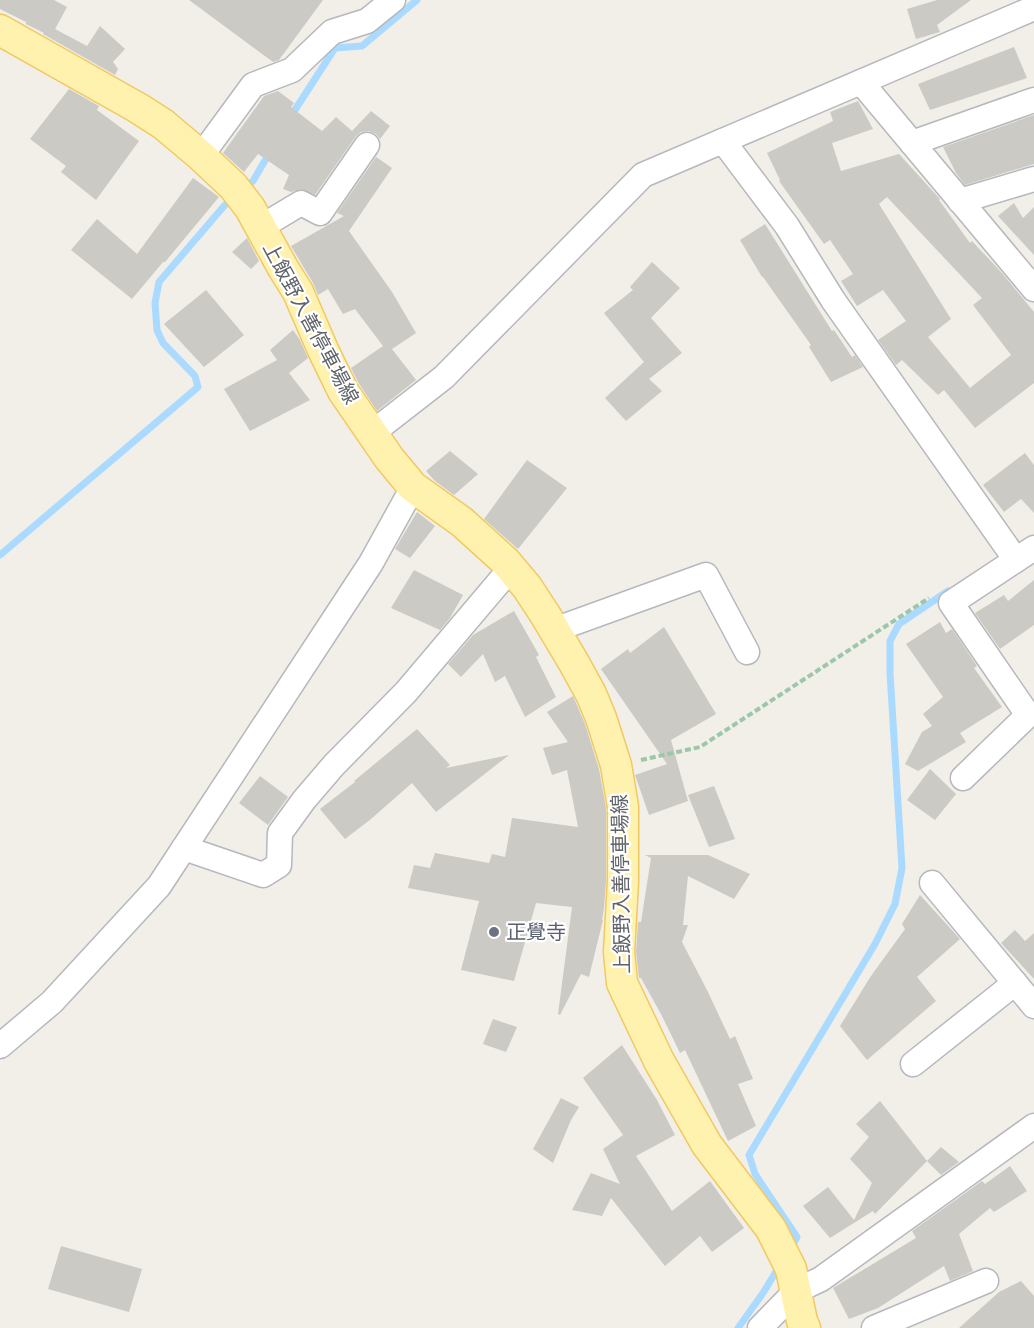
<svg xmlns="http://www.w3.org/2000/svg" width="1034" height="1328" viewBox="0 0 1034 1328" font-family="Inter,'Noto Sans JP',sans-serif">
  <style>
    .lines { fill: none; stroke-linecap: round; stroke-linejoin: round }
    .stream { stroke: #aadaff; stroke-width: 7 }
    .building { fill: #cccac5; fill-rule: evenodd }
    .minor-casing { stroke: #b5b8bc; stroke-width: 27 }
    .major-casing { stroke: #f2c960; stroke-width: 33 }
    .path { stroke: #9cc7a9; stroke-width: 4; stroke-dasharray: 6 3; stroke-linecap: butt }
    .minor { stroke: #fff; stroke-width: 24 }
    .major { stroke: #fff2af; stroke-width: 30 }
    .worship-dot { fill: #6b7280; stroke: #fff; stroke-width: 2 }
    .labels { text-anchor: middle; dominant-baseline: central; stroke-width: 4.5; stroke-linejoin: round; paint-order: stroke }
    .street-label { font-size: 20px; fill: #5f6368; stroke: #fff }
    .worship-label { font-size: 20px; fill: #5b616d; stroke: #fff; text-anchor: start }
  </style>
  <rect width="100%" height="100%" fill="#f1efe8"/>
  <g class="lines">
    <g class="stream">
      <path d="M 291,116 L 335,48 L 362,46 L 417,0"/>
      <path d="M 244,189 L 253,181 L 270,152"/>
      <path d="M 0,555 L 198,387 L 195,376 L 163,343 L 157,330 L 155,303 L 159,282 L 224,206 L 233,198"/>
      <path d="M 791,1248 L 797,1237 L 755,1174 L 749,1155 L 875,944 L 895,904 L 902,868 L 890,673 L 890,641 L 899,624 L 948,591"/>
      <path d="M 738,1328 L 763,1293 L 780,1265"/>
    </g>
  </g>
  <g class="building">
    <path d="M 0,0 L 54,0 L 67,7 L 55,29 L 87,46 L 100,26 L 125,49 L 113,62 L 118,69 L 115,75 L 43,34 L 44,33 L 26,24 L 26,22 L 0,9 Z"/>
    <path d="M 189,0 L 323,0 L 279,60 L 273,62 Z"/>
    <path d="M 937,0 L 971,0 L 937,25 L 940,32 L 916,39 L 907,9 Z"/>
    <path d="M 1014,47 L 1027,78 L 930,110 L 918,84 Z"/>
    <path d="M 69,89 L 99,106 L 97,110 L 139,141 L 96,200 L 61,172 L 66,166 L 30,139 Z"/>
    <path d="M 278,91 L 294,103 L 291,107 L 322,131 L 336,117 L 352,131 L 371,111 L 390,126 L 380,139 L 376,134 L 369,131 L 361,132 L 356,136 L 315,195 L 301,189 L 291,192 L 283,189 L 289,175 L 258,154 L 244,172 L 223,153 L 264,96 Z"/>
    <path d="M 858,101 L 873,129 L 832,143 L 841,171 L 899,154 L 940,199 L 939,200 L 970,243 L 972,241 L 1002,273 L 1034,312 L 1034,383 L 975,428 L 944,390 L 938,395 L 902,360 L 896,365 L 878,340 L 906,321 L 883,290 L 857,306 L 841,281 L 853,274 L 830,240 L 824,244 L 779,181 L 780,180 L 767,153 L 833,121 L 830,112 ZM 887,197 L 982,298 L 973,305 L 1011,355 L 970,388 L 928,337 L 951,319 L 879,204 Z"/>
    <path d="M 1034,115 L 1034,164 L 965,185 L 956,173 L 943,147 Z"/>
    <path d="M 376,157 L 392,168 L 349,231 L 392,292 L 416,333 L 392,349 L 416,380 L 377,411 L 358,382 L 351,368 L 383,346 L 355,309 L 343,314 L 328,289 L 318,295 L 313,283 L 291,246 L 344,216 L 337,213 Z"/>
    <path d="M 193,178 L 219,197 L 165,262 L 163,262 L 132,299 L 71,250 L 97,219 L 137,254 Z"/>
    <path d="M 1014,203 L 1023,218 L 1034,207 L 1034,255 L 998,216 Z"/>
    <path d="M 765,224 L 832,331 L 834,330 L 852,357 L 855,355 L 863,367 L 831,382 L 809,347 L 811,345 L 763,277 L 762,277 L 740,240 Z"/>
    <path d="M 247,238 L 259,261 L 251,269 L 232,252 Z"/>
    <path d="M 652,262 L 680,288 L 651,318 L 682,353 L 649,379 L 662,391 L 626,421 L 605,398 L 644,362 L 604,313 L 633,290 L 630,287 Z"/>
    <path d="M 206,290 L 244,335 L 204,367 L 164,324 Z"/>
    <path d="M 293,330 L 300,340 L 308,358 L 289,373 L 310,400 L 250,431 L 224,389 L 277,360 L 270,350 Z"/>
    <path d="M 450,451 L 478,474 L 454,495 L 435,481 L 426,471 Z"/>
    <path d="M 1025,453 L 1034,465 L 1034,513 L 1021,499 L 1004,512 L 983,485 Z"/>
    <path d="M 527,460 L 567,488 L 518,549 L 484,519 Z"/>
    <path d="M 417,512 L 435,526 L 410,558 L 395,549 Z"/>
    <path d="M 414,570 L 463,595 L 450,618 L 440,630 L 391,608 Z"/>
    <path d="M 1034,580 L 1034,625 L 1000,649 L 975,613 L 1004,595 L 1008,601 Z"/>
    <path d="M 514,611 L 539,655 L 536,657 L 556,697 L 525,717 L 505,676 L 495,682 L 483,654 L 461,677 L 448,664 L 473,635 Z"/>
    <path d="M 940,622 L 946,633 L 952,629 L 977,666 L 974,668 L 1002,707 L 960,733 L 966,742 L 918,771 L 905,764 L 922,732 L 932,726 L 923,714 L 943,697 L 906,644 Z"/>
    <path d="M 664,627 L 716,714 L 671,740 L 688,801 L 649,815 L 635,775 L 667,764 L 601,669 L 628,649 L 630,653 Z"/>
    <path d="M 573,696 L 585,724 L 599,769 L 606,808 L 606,881 L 604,908 L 602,920 L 603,920 L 589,977 L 581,974 L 560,1015 L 558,1014 L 572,907 L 536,903 L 514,981 L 461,970 L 479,901 L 408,888 L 414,865 L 430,868 L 435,853 L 489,863 L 492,854 L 505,857 L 512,818 L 578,827 L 567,770 L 552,775 L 543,748 L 568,742 L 547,712 Z"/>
    <path d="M 417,729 L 450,765 L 446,768 L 509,755 L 436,812 L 412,783 L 371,819 L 345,839 L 320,809 L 355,782 L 354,781 Z"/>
    <path d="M 930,769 L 956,794 L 935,820 L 907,800 Z"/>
    <path d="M 260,776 L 288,797 L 268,825 L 239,803 Z"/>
    <path d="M 714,786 L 735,839 L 709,847 L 688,795 Z"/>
    <path d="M 645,855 L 708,855 L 750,874 L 734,899 L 688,876 L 683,925 L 688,925 L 682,942 L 707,990 L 730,1039 L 735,1036 L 753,1079 L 738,1084 L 756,1126 L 728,1141 L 685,1050 L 680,1053 L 662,1016 L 641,978 L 639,978 L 636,952 L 638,922 L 641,922 L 651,858 Z"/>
    <path d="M 920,895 L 960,939 L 917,977 L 936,1001 L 867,1060 L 840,1026 L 871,976 L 905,929 L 902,924 Z"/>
    <path d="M 1015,930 L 1025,941 L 1034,933 L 1034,979 L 1001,943 Z"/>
    <path d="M 493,1019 L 517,1027 L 506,1052 L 483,1044 Z"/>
    <path d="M 622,1045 L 657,1100 L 675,1135 L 636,1156 L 672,1211 L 710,1181 L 744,1228 L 712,1252 L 700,1236 L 665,1266 L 611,1198 L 602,1216 L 572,1210 L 591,1173 L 620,1184 L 603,1149 L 623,1135 L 583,1078 Z"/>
    <path d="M 561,1098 L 579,1107 L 571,1120 L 553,1163 L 533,1149 Z"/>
    <path d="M 880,1101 L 927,1161 L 875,1214 L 873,1211 L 830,1238 L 803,1206 L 828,1187 L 854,1220 L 872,1183 L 850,1159 L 869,1137 L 856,1124 Z"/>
    <path d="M 941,1147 L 959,1162 L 941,1175 L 927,1161 Z"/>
    <path d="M 1010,1166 L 1027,1191 L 994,1212 L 990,1208 L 959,1234 L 973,1271 L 950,1281 L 944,1266 L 878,1308 L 849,1319 L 833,1288 L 916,1238 L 912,1231 L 982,1181 L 985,1184 Z"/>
    <path d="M 61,1246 L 142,1269 L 129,1312 L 48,1289 Z"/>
    <path d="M 1021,1281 L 1034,1296 L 1034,1328 L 959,1328 L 999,1292 Z"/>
  </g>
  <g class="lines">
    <defs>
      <g id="minor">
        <path d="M 861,82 L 1034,289"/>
        <path d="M 723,141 L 787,226 L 833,300 L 1016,560"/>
        <path d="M 912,143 L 1034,100"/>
        <path d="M 201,156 L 253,85 L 292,70 L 332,32 L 367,21 L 393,0"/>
        <path d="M 960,201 L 1034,179"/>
        <path d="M 261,227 L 301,203 L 320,213 L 367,145"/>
        <path d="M 372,433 L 444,377 L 643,175 L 1034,8"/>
        <path d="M 554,630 L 706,575 L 747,652"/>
        <path d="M 963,778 L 1028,715 L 951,603 L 1034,548"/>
        <path d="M 184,848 L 263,875 L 279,865 L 280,833 L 304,800 L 334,765 L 406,692 L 511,568"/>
        <path d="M 932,883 L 1034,1006"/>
        <path d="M 0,1046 L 52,1002 L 159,886 L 371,563 L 413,487"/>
        <path d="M 913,1064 L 1015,983"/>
        <path d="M 760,1328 L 796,1291 L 821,1279 L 1034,1126"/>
        <path d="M 874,1328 L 986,1281"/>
      </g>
      <path id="major" d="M 0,30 L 138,108 L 163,124 L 201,156 L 233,186 L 250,208 L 283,268 L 298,292 L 323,350 L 343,391 L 389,458 L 413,487 L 462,522 L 505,561 L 527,587 L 546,616 L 574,663 L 591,694 L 601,718 L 616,765 L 623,807 L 623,881 L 619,952 L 622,983 L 659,1061 L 707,1145 L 771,1229 L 791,1269 L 802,1321 L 805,1328"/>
    </defs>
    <use href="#minor" class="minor-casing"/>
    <use href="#major" class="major-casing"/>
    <path class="path" d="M 641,760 L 700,747 L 929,598"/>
    <use href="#minor" class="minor"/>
    <use href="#major" class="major"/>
  </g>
  <circle class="worship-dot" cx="494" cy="932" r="6"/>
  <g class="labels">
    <g class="street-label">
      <text transform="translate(311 323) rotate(62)">上飯野入善停車場線</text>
      <text transform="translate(621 884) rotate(-91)">上飯野入善停車場線</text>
    </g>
    <g class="worship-label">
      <text x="506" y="932">正覺寺</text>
    </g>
  </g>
</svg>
